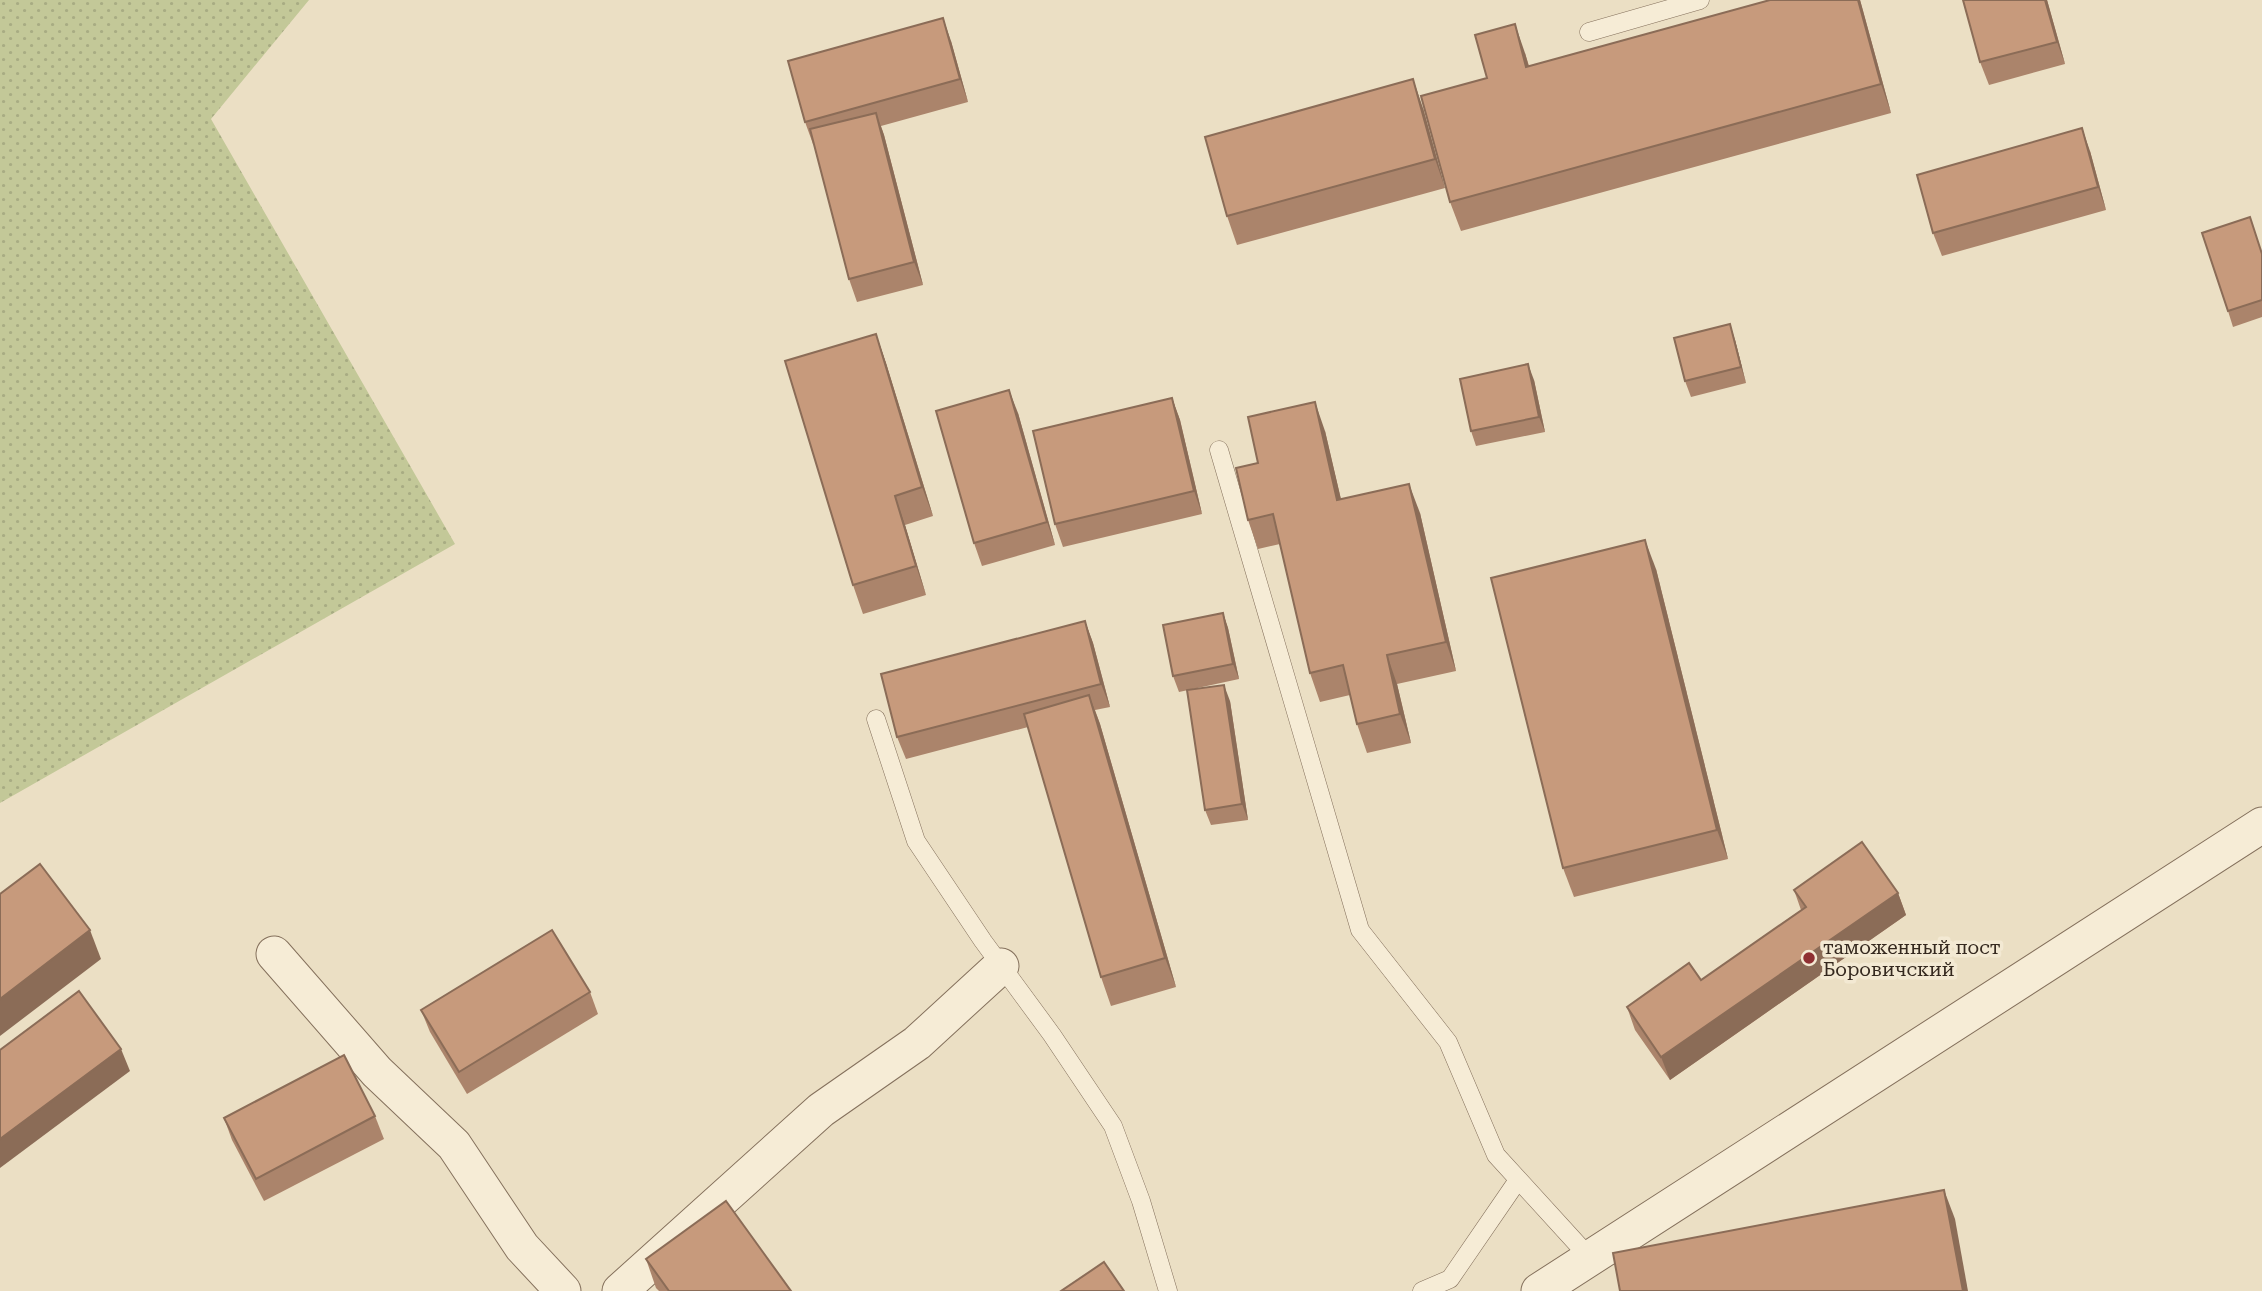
<svg xmlns="http://www.w3.org/2000/svg" width="2262" height="1291" viewBox="0 0 2262 1291" font-family="'Roboto Serif',serif">
  <style>
    .grass { fill: url(#grass-dots) }
    .lines { fill: none; stroke-linecap: round; stroke-linejoin: round }
    .service-casing { stroke: #84705c; stroke-width: 19 }
    .minor-casing { stroke: #84705c; stroke-width: 37 }
    .service { stroke: #f6ecd6; stroke-width: 18 }
    .minor { stroke: #f6ecd6; stroke-width: 35 }
    .wall { fill: #ab846b }
    .shaded-wall { fill: #8b6c57 }
    .building { fill: #c79a7c; stroke: #8b6c57; stroke-width: 2 }
    .poi-dot { fill: #8f3032; stroke: #f3e9d3; stroke-width: 2.5 }
    .labels { text-anchor: middle; dominant-baseline: central; stroke-width: 7; stroke-linejoin: round; paint-order: stroke }
    .poi-label { font-size: 19px; fill: #35291f; stroke: #f3e9d3; text-anchor: start }
  </style>
  <defs>
    <pattern id="grass-dots" width="8" height="8" patternUnits="userSpaceOnUse" patternTransform="scale(1.75)"><rect width="8" height="8" fill="#c3c898"/><path d="M2 2h.1M6 6h.1" fill="none" stroke="#a8ac83" stroke-width="1.8" stroke-linecap="round"/></pattern>
  </defs>
  <rect width="100%" height="100%" fill="#ebdfc4"/>
  <path class="grass" d="M 0,0 L 309,0 L 211,119 L 455,544 L 0,803 Z"/>
  <g class="lines">
    <defs>
      <g id="service">
        <path d="M 1589,32 L 1700,0"/>
        <path d="M 1219,450 L 1360,930 L 1448,1042 L 1496,1155 L 1590,1258"/>
        <path d="M 876,719 L 916,841 L 983,941 L 1052,1035 L 1113,1126 L 1141,1201 L 1168,1291"/>
        <path d="M 1422,1291 L 1450,1279 L 1518,1180"/>
      </g>
      <g id="minor">
        <path d="M 274,954 L 377,1072 L 454,1145 L 522,1247 L 563,1291"/>
        <path d="M 620,1291 L 821,1110 L 917,1043 L 1001,966"/>
        <path d="M 1539,1291 L 2262,825"/>
      </g>
    </defs>
    <use href="#service" class="service-casing"/>
    <use href="#minor" class="minor-casing"/>
    <use href="#service" class="service"/>
    <use href="#minor" class="minor"/>
  </g>
  <g class="wall">
    <path d="M 1770,0 L 1860,0 L 1891,113 L 1461,231 L 1450,202 L 1487,78 L 1525,53 L 1529,66 Z"/>
    <path d="M 2047,0 L 2065,64 L 1989,85 L 1980,62 Z"/>
    <path d="M 951,41 L 968,102 L 881,126 L 884,135 L 923,285 L 857,302 L 849,279 L 814,144 L 813,144 L 805,122 Z"/>
    <path d="M 1423,108 L 1445,188 L 1237,245 L 1227,216 Z"/>
    <path d="M 2090,151 L 2106,210 L 1942,256 L 1933,233 Z"/>
    <path d="M 2262,252 L 2262,317 L 2233,327 L 2228,311 Z"/>
    <path d="M 876,334 L 886,363 L 933,516 L 905,525 L 926,595 L 863,614 L 853,585 Z"/>
    <path d="M 1735,340 L 1746,383 L 1691,397 L 1685,381 Z"/>
    <path d="M 1534,380 L 1545,432 L 1476,446 L 1471,431 Z"/>
    <path d="M 1172,398 L 1180,420 L 1202,514 L 1063,547 L 1055,524 Z"/>
    <path d="M 1018,413 L 1055,545 L 982,566 L 974,543 Z"/>
    <path d="M 1325,431 L 1341,500 L 1420,513 L 1456,671 L 1397,684 L 1411,743 L 1367,753 L 1357,724 L 1350,695 L 1320,702 L 1310,673 L 1280,544 L 1258,549 L 1248,520 L 1258,463 Z"/>
    <path d="M 1656,569 L 1728,859 L 1574,897 L 1563,868 Z"/>
    <path d="M 1223,613 L 1228,628 L 1239,679 L 1179,692 L 1173,676 Z"/>
    <path d="M 1085,621 L 1093,643 L 1110,707 L 1095,710 L 1100,724 L 1176,987 L 1111,1006 L 1101,977 L 1028,727 L 906,759 L 897,737 Z"/>
    <path d="M 1230,701 L 1248,820 L 1211,825 L 1205,810 Z"/>
    <path d="M 1794,890 L 1898,893 L 1906,915 L 1670,1080 L 1635,1030 L 1627,1007 L 1701,980 L 1801,910 Z"/>
    <path d="M 590,992 L 598,1014 L 467,1094 L 430,1032 L 421,1010 Z"/>
    <path d="M 375,1116 L 384,1139 L 264,1201 L 232,1140 L 224,1118 Z"/>
    <path d="M 646,1259 L 791,1291 L 659,1291 L 656,1288 Z"/>
  </g>
  <g class="shaded-wall">
    <path d="M 1858,0 L 1860,0 L 1862,7 L 1891,113 L 1881,84 Z"/>
    <path d="M 2045,0 L 2047,0 L 2065,64 L 2057,42 Z"/>
    <path d="M 943,18 L 951,41 L 968,102 L 960,79 Z"/>
    <path d="M 1515,24 L 1525,53 L 1537,96 L 1526,67 Z"/>
    <path d="M 1413,79 L 1423,108 L 1445,188 L 1435,159 Z"/>
    <path d="M 876,113 L 884,135 L 923,285 L 914,262 Z"/>
    <path d="M 2082,128 L 2090,151 L 2106,210 L 2098,187 Z"/>
    <path d="M 1730,324 L 1735,340 L 1746,383 L 1741,367 Z"/>
    <path d="M 876,334 L 886,363 L 933,516 L 922,487 Z"/>
    <path d="M 1528,364 L 1534,380 L 1545,432 L 1539,417 Z"/>
    <path d="M 1009,390 L 1018,413 L 1055,545 L 1047,522 Z"/>
    <path d="M 1172,398 L 1180,420 L 1202,514 L 1194,491 Z"/>
    <path d="M 1315,402 L 1325,431 L 1348,529 L 1337,500 Z"/>
    <path d="M 1409,484 L 1420,513 L 1456,671 L 1446,642 Z"/>
    <path d="M 895,496 L 905,525 L 926,595 L 916,566 Z"/>
    <path d="M 1645,540 L 1656,569 L 1728,859 L 1717,830 Z"/>
    <path d="M 1223,613 L 1228,628 L 1239,679 L 1233,664 Z"/>
    <path d="M 1085,621 L 1093,643 L 1110,707 L 1101,684 Z"/>
    <path d="M 1387,655 L 1397,684 L 1411,743 L 1400,714 Z"/>
    <path d="M 1224,685 L 1230,701 L 1248,820 L 1242,804 Z"/>
    <path d="M 1089,695 L 1100,724 L 1176,987 L 1165,958 Z"/>
    <path d="M 1898,893 L 1906,915 L 1670,1080 L 1661,1057 Z"/>
    <path d="M 90,930 L 101,959 L 0,1036 L 0,999 Z"/>
    <path d="M 121,1049 L 130,1071 L 0,1168 L 0,1139 Z"/>
    <path d="M 1944,1190 L 1955,1219 L 1968,1291 L 1963,1291 Z"/>
  </g>
  <g class="building">
    <path d="M 1770,0 L 1858,0 L 1881,84 L 1450,202 L 1421,96 L 1487,78 L 1475,35 L 1515,24 L 1526,67 Z"/>
    <path d="M 1963,0 L 2045,0 L 2057,42 L 1980,62 Z"/>
    <path d="M 943,18 L 960,79 L 805,122 L 788,61 Z"/>
    <path d="M 1413,79 L 1435,159 L 1227,216 L 1205,137 Z"/>
    <path d="M 876,113 L 914,262 L 849,279 L 810,129 Z"/>
    <path d="M 2082,128 L 2098,187 L 1933,233 L 1917,175 Z"/>
    <path d="M 2250,217 L 2262,254 L 2262,300 L 2228,311 L 2202,233 Z"/>
    <path d="M 1730,324 L 1741,367 L 1685,381 L 1674,338 Z"/>
    <path d="M 876,334 L 922,487 L 895,496 L 916,566 L 853,585 L 785,361 Z"/>
    <path d="M 1528,364 L 1539,417 L 1471,431 L 1460,379 Z"/>
    <path d="M 1009,390 L 1047,522 L 974,543 L 936,411 Z"/>
    <path d="M 1172,398 L 1194,491 L 1055,524 L 1033,431 Z"/>
    <path d="M 1315,402 L 1337,500 L 1409,484 L 1446,642 L 1387,655 L 1400,714 L 1357,724 L 1343,665 L 1310,673 L 1273,514 L 1248,520 L 1236,468 L 1258,463 L 1248,417 Z"/>
    <path d="M 1645,540 L 1717,830 L 1563,868 L 1491,578 Z"/>
    <path d="M 1223,613 L 1233,664 L 1173,676 L 1163,625 Z"/>
    <path d="M 1085,621 L 1101,684 L 897,737 L 881,674 Z"/>
    <path d="M 1224,685 L 1242,804 L 1205,810 L 1187,690 Z"/>
    <path d="M 1089,695 L 1165,958 L 1101,977 L 1024,714 Z"/>
    <path d="M 1862,842 L 1898,893 L 1661,1057 L 1627,1007 L 1689,963 L 1701,980 L 1806,907 L 1794,890 Z"/>
    <path d="M 40,864 L 90,930 L 0,999 L 0,894 Z"/>
    <path d="M 552,930 L 590,992 L 459,1072 L 421,1010 Z"/>
    <path d="M 79,991 L 121,1049 L 0,1139 L 0,1050 Z"/>
    <path d="M 344,1055 L 375,1116 L 256,1179 L 224,1118 Z"/>
    <path d="M 1944,1190 L 1963,1291 L 1620,1291 L 1613,1253 Z"/>
    <path d="M 726,1201 L 791,1291 L 669,1291 L 646,1259 Z"/>
    <path d="M 1104,1262 L 1124,1291 L 1061,1291 Z"/>
  </g>
  <circle class="poi-dot" cx="1809" cy="958" r="7"/>
  <g class="labels">
    <g class="poi-label">
      <text x="1823" y="947">таможенный пост<tspan x="1823" dy="22">Боровичский</tspan></text>
    </g>
  </g>
</svg>
